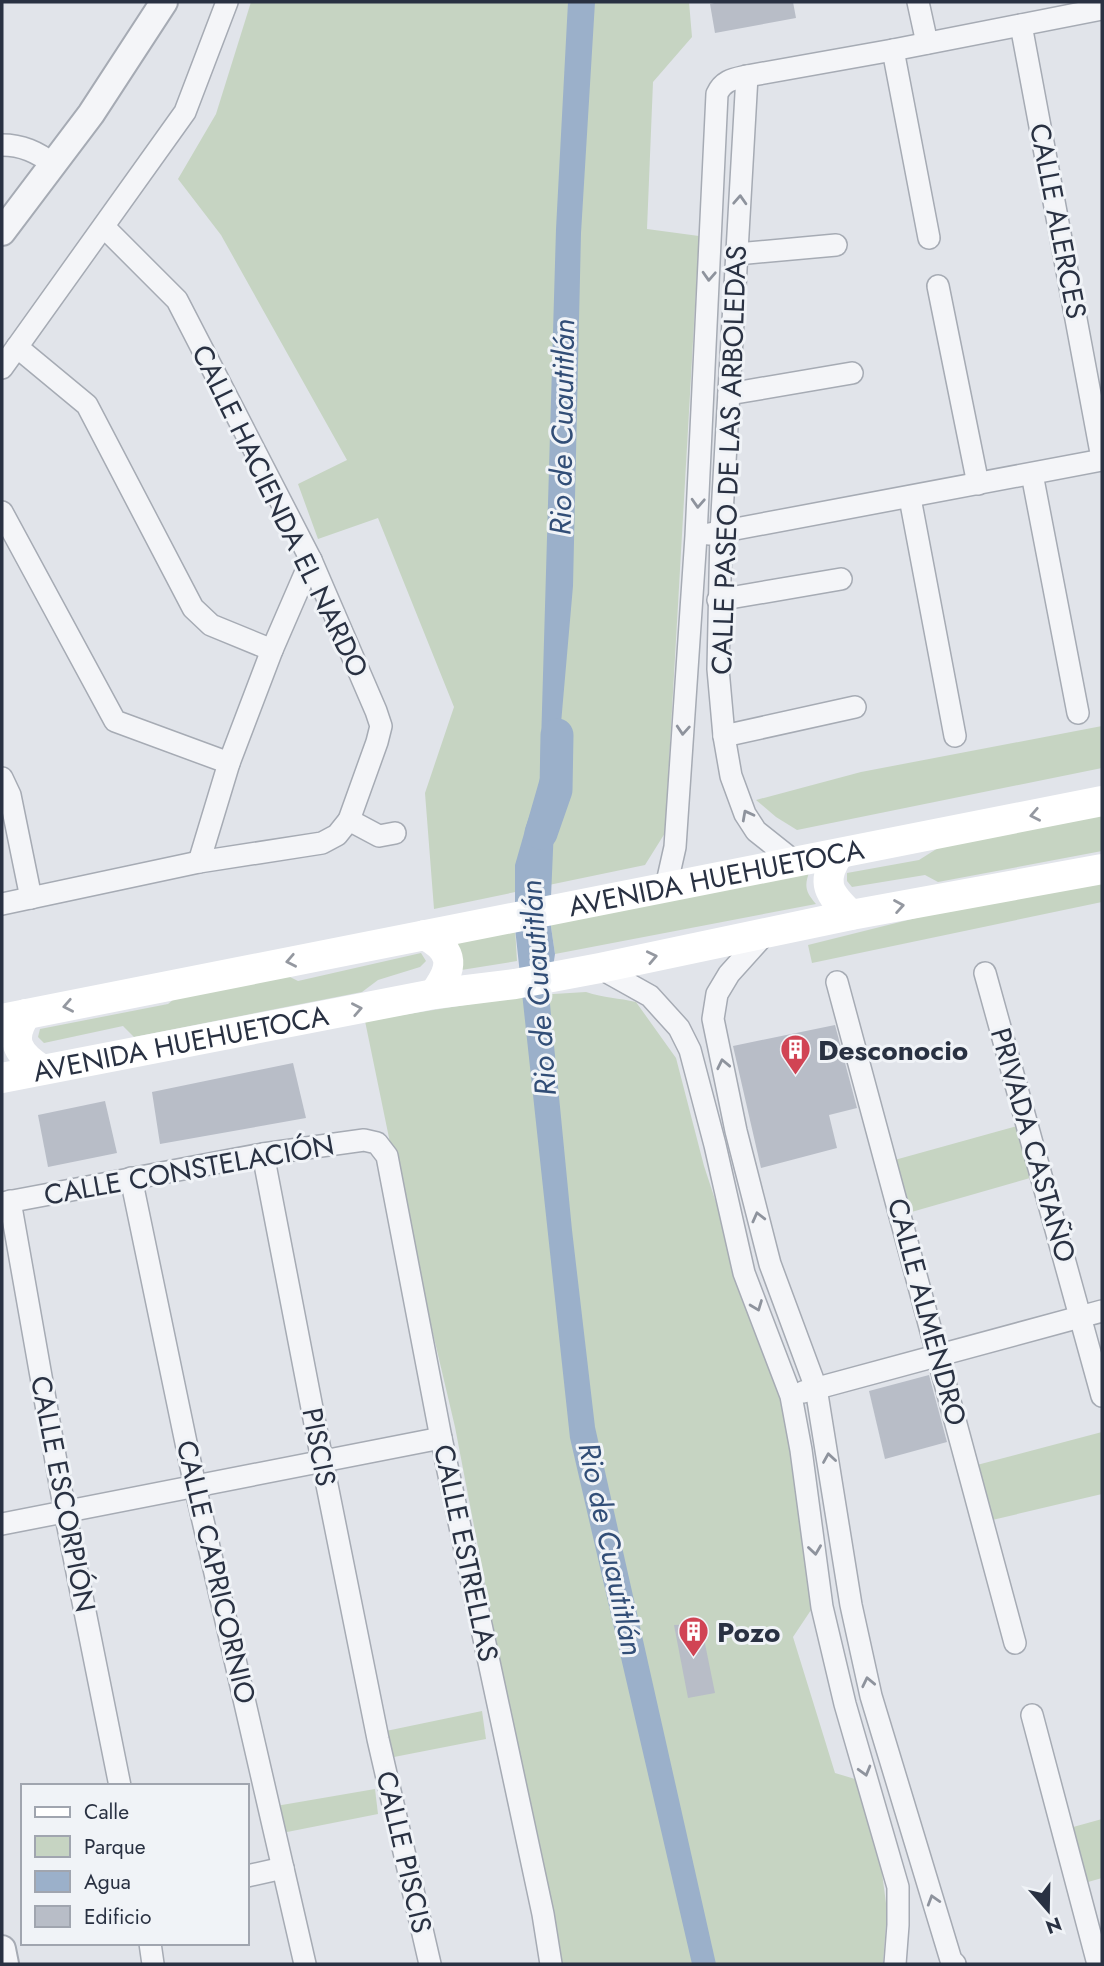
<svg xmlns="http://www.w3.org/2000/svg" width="1104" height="1966" viewBox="0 0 1104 1966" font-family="Jost,sans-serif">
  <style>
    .green { fill: #c6d4c2 }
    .water { fill: #9bb0ca }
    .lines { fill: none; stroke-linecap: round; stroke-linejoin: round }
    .river { stroke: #9bb0ca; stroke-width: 33 }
    .building { fill: #b8bdc7 }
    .minor-casing { stroke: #a6abb4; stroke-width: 24 }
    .tertiary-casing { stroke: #a6abb4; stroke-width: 30 }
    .minor { stroke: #f4f5f8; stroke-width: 21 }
    .tertiary { stroke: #f4f5f8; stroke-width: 26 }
    .secondary { stroke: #fff; stroke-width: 30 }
    .oneway { stroke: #8e939d }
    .oneway2 { stroke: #9498a0 }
    .labels { text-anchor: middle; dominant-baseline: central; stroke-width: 6; stroke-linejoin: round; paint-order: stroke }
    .street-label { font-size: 28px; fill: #293142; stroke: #f0f3f7 }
    .poi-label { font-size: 28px; font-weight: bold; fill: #293142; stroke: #f0f3f7; text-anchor: start }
    .water-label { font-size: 30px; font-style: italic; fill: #324e77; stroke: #f0f3f7 }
  </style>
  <rect width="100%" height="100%" fill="#e1e4ea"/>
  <g class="green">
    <path d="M 251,2 L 689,2 L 692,37 L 653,82 L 647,229 L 699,236 L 665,833 L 645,865 L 434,909 L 425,793 L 454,707 L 378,518 L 318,539 L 298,484 L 347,460 L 221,235 L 178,179 L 216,114 Z"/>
    <path d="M 1102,726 L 1102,768 L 797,830 L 776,817 L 756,800 L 861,772 Z"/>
    <path d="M 1102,815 L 1102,851 L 938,882 L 925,875 L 852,887 L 847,881 L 847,873 L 919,860 L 946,843 Z"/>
    <path d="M 810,870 C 804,886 805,891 816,904 L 555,954 L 550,920 Z"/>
    <path d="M 1102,881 L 1102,902 L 812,963 L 808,945 L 940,912 Z"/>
    <path d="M 515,928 L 517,961 L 455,971 L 452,939 Z"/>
    <path d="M 421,953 L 426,961 L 420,967 L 378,980 L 362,992 L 134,1037 L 123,1026 L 44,1043 L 38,1037 L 40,1029 L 168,1004 L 185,990 L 282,973 L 298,981 Z"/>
    <path d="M 586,992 C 604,998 619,998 636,1002 L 676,1058 L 704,1166 L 788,1421 L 813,1607 L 793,1637 L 835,1773 L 855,1779 L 878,1842 L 887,1911 L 883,1964 L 558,1964 L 455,1427 L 403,1206 L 365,1021 L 521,996 Z"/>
    <path d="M 1021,1125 L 1037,1176 L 908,1213 L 891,1161 Z"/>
    <path d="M 1102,1432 L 1102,1494 L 988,1521 L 973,1466 Z"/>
    <path d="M 482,1711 L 486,1739 L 394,1757 L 386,1731 Z"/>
    <path d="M 375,1789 L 378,1814 L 282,1833 L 276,1806 Z"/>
    <path d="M 1102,1819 L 1102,1878 L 1081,1884 L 1066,1829 Z"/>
  </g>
  <path class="water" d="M 568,2 L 595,2 L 581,233 L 573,586 L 556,781 L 550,920 L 555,954 L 549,994 L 572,1230 L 595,1427 L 716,1964 L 692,1964 L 570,1438 L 515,928 L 515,865 L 540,778 L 556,229 Z"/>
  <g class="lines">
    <path class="river" d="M 541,833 L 556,790 L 557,735"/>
  </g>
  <g class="building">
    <path d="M 719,2 L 793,2 L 796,18 L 715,33 L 710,4 Z"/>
    <path d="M 835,1025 L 857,1108 L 829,1115 L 837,1148 L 761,1168 L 733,1046 Z"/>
    <path d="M 293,1063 L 306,1118 L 160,1144 L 152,1092 Z"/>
    <path d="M 105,1101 L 117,1153 L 48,1167 L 38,1115 Z"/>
    <path d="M 929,1375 L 947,1442 L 885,1459 L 869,1391 Z"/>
    <path d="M 701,1624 L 715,1693 L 688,1698 L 674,1625 Z"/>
  </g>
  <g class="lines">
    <defs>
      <g id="minor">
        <path d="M 918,2 L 927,43"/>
        <path d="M 1021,25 L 1102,458"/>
        <path d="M 893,50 L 929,238"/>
        <path d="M 747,76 L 721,532 L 718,669 L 724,736 L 731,776 L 745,814 L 756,831 L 795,862"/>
        <path d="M 2,145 C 22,145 37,152 53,164"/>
        <path d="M 737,254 L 836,245"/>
        <path d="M 938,286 L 978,484"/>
        <path d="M 17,347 L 87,405 L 193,608 L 211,625 L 272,650"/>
        <path d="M 2,368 L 185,112 L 227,2"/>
        <path d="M 729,394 L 852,373"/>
        <path d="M 1032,474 L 1078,713"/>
        <path d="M 910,498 L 955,736"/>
        <path d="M 2,512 L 115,721 L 229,763"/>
        <path d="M 709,534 L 1102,460"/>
        <path d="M 718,600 L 841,579"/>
        <path d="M 724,736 L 855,707"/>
        <path d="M 2,778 L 10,795 L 31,898"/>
        <path d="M 349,820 L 379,836 L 395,833"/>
        <path d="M 199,862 L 229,763 L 272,650 L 311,560"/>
        <path d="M 666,887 L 675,847 L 696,536 L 717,94 C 723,80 734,79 747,76 L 893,50 L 1102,9"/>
        <path d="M 2,904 L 199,862 L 322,843 L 337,835 L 349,820 L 377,742 L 381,726 L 376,711 L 311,560 L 177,300 L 104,227"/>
        <path d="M 765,934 L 729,974 L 717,994 L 713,1019 L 736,1131 L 770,1264 L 816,1388 L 851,1605 L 871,1696 L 951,1960 L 955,1964"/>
        <path d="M 600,968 L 650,996 L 679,1028 L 690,1050 L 715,1145 L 744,1273 L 791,1396 L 801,1450 L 822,1607 L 845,1704 L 898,1887 L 898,1925 L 895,1964"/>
        <path d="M 985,973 L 1102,1396"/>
        <path d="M 837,982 L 1015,1643"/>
        <path d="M 263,1154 L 322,1460 L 378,1739 L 430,1964"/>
        <path d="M 131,1178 L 195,1486 L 305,1964"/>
        <path d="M 10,1201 L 65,1512 L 120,1786"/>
        <path d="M 2,1203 L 263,1154 L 364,1140 L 377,1143 L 387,1156 L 441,1438 L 543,1914 L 551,1964"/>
        <path d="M 803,1392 L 1102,1311"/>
        <path d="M 2,1524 L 441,1438"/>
        <path d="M 1032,1715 L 1098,1964"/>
        <path d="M 247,1876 L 283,1868"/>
        <path d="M 150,1943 L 153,1964"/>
      </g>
      <g id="tertiary">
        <path d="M 2,232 L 91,114 L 164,2"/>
        <path d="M 2,1949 L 5,1964"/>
      </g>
    </defs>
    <use href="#minor" class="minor-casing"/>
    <use href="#tertiary" class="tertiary-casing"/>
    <use href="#minor" class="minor"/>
    <use href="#tertiary" class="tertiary"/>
    <g class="secondary">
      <path d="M 838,855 C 820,883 829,894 851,915"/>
      <path d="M 425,935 C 456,952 453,968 434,994"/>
      <path d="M 26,1014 C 9,1040 17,1053 41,1069"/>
      <path id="s1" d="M 2,1019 L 1102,801"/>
      <path id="s2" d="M 2,1078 L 434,994 L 515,984 L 600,968 L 851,915 L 1102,869"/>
    </g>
  </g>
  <defs><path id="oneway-chevron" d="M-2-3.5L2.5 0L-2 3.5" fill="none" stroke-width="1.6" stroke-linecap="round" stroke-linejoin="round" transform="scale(1.75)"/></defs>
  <g class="oneway">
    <use href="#oneway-chevron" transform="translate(740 200) rotate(-87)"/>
    <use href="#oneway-chevron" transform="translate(709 276) rotate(93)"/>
    <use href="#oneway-chevron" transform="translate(698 503) rotate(93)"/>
    <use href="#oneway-chevron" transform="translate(683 730) rotate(94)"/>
    <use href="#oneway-chevron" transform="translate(747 815) rotate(-118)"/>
    <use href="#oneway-chevron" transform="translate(723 1064) rotate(-102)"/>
    <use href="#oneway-chevron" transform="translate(758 1217) rotate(-104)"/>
    <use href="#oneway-chevron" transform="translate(757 1306) rotate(69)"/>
    <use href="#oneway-chevron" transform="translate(829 1458) rotate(-99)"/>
    <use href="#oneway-chevron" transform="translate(815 1550) rotate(82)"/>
    <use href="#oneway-chevron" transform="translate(868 1682) rotate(-102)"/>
    <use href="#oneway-chevron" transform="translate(865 1771) rotate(74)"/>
    <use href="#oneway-chevron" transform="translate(933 1900) rotate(-107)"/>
  </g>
  <g class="oneway2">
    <use href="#oneway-chevron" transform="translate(1035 815) rotate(169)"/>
    <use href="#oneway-chevron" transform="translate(899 906) rotate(-10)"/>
    <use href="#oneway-chevron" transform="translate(652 957) rotate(-12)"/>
    <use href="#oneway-chevron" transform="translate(291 961) rotate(169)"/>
    <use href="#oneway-chevron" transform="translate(68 1006) rotate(169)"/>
    <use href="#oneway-chevron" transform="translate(357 1009) rotate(-11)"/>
  </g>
  <defs>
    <symbol id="building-pin" viewBox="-11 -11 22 30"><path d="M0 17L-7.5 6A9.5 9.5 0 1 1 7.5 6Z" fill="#d14454" stroke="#f0f3f7"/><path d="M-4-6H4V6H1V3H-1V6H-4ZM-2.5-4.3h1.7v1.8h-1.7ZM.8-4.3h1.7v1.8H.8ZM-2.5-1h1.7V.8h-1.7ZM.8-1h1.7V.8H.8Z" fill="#fff"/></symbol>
  </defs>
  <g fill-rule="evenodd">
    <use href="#building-pin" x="778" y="1032" width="35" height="47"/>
    <use href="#building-pin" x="676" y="1614" width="35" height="47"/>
  </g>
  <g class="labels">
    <g class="street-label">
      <text transform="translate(1058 221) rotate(79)">CALLE ALERCES</text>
      <text transform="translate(729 460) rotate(-88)">CALLE PASEO DE LAS ARBOLEDAS</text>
      <text transform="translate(280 511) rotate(64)">CALLE HACIENDA EL NARDO</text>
      <text stroke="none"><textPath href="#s1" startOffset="728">AVENIDA HUEHUETOCA</textPath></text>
      <text stroke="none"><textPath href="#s2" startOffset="182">AVENIDA HUEHUETOCA</textPath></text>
      <text transform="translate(1033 1145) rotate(74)">PRIVADA CASTAÑO</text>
      <text transform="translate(189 1170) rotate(-10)">CALLE CONSTELACIÓN</text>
      <text transform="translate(927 1312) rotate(75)">CALLE ALMENDRO</text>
      <text transform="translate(319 1447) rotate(79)">PISCIS</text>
      <text transform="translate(63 1494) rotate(79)">CALLE ESCORPIÓN</text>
      <text transform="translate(466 1553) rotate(78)">CALLE ESTRELLAS</text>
      <text transform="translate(216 1572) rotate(77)">CALLE CAPRICORNIO</text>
      <text transform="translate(404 1852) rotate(77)">CALLE PISCIS</text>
    </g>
    <g class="poi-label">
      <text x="818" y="1050">Desconocio</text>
      <text x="717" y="1632">Pozo</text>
    </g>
    <g class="water-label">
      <text transform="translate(562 427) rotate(-89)">Rio de Cuautitlán</text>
      <text transform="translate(538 988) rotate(-94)">Rio de Cuautitlán</text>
      <text transform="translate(611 1549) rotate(78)">Rio de Cuautitlán</text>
    </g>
  </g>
  <rect width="1104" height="1966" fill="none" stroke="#293142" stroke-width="7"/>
  <rect x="21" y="1784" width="228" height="161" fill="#f0f3f7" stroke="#a0a5af" stroke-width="2"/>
  <rect x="35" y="1807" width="35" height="10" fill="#ffffff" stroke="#a0a5af" stroke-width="2"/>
  <text x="84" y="1819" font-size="21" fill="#293142">Calle</text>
  <rect x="35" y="1836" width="35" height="21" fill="#c6d4c2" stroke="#a0a5af" stroke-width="2"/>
  <text x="84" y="1854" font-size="21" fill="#293142">Parque</text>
  <rect x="35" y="1871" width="35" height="21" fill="#9bb0ca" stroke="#a0a5af" stroke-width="2"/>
  <text x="84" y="1889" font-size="21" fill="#293142">Agua</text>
  <rect x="35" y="1906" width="35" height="21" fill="#b8bdc7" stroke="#a0a5af" stroke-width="2"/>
  <text x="84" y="1924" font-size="21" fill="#293142">Edificio</text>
  <g transform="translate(1048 1910) rotate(160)" stroke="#f0f3f7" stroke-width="5" paint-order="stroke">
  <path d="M0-5L12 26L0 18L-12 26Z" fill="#293142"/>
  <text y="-10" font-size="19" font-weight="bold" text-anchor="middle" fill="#293142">N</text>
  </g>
</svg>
